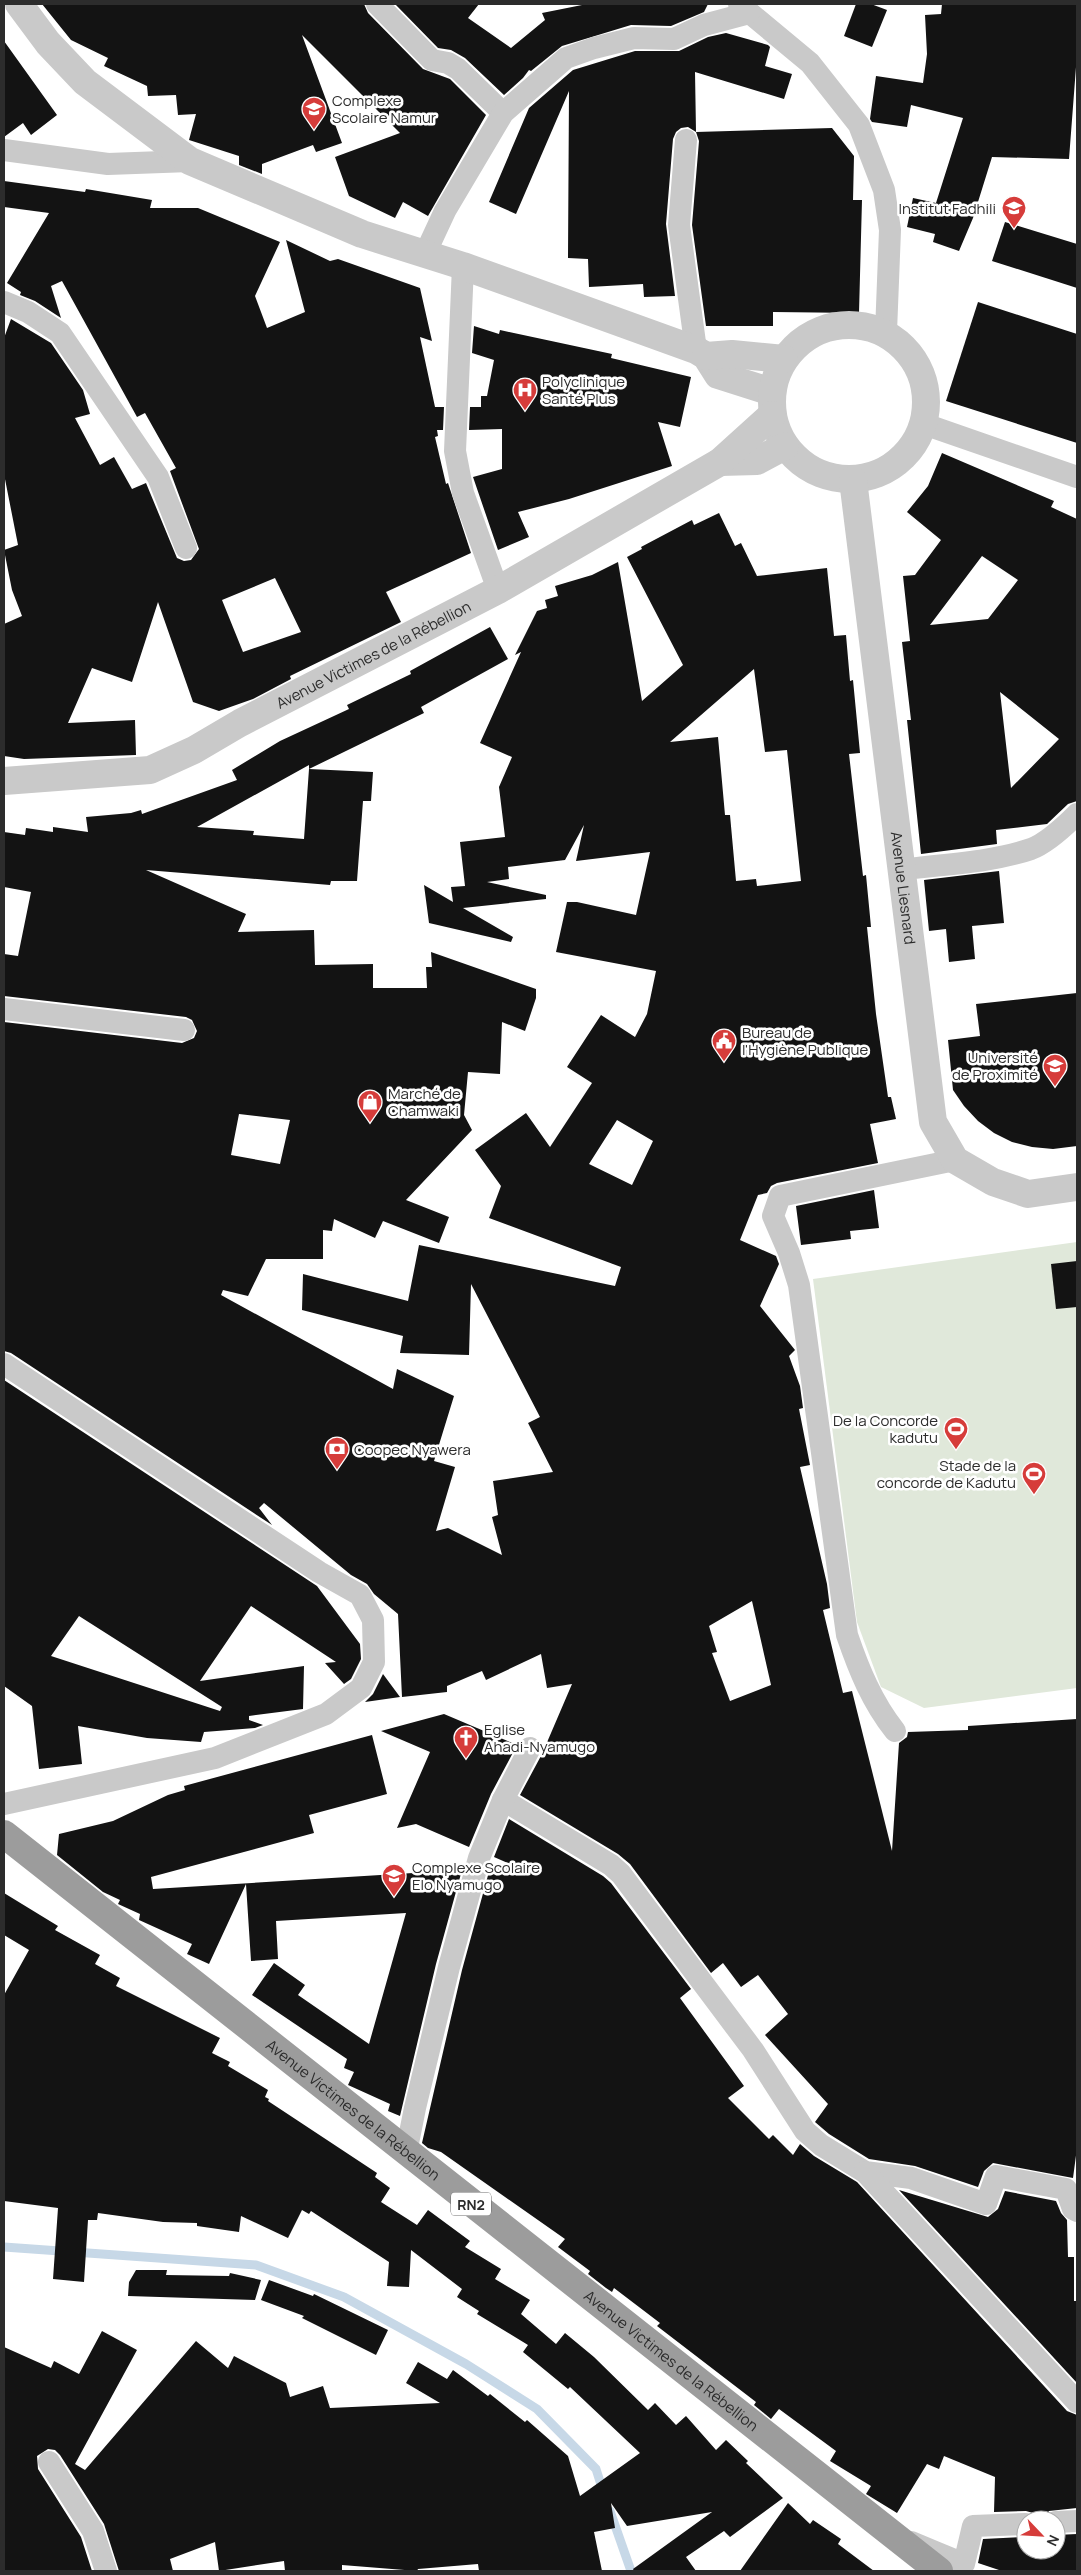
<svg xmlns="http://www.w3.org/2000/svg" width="1081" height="2575" viewBox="0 0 1081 2575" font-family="Manrope,sans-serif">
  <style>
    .green { fill: #e0e8da }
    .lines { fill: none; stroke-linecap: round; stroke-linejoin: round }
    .stream { stroke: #c7d8e7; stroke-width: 9 }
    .building { fill: #131313; fill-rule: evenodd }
    .minor { stroke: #c9c9c9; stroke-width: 22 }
    .tertiary { stroke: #c9c9c9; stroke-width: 28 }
    .trunk { stroke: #9c9c9c; stroke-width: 28 }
    .labels { text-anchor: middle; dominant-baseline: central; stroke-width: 5; stroke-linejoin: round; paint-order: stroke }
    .shield { fill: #fff; stroke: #6b6b6b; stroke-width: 1 }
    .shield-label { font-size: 14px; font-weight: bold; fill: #2c2c2c }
    .poi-label { font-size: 15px; fill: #2c2c2c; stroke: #fff; text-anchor: start }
    .street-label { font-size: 15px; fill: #2c2c2c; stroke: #fff }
  </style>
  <rect width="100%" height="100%" fill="#fff"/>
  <path class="green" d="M 1077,1242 L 1077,1688 L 924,1708 L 881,1687 L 857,1622 L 813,1279 Z"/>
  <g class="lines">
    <g class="stream">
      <path d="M 4,2247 L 256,2265 L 344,2297 L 466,2364 L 537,2409 L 596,2469 L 603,2491"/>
      <path d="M 610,2511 L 631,2571"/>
    </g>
  </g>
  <g class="building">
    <path d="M 42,4 L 364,4 L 368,13 L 423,69 L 450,79 L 486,115 L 428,216 L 403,202 L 395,218 L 349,196 L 335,157 L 400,133 L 302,35 L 342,143 L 316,152 L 313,145 L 262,164 L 262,174 L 239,165 L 239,156 L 189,140 L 196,114 L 178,115 L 176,95 L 148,96 L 147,86 L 104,66 L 108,58 L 71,40 Z"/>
    <path d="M 395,4 L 479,4 L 468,18 L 511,48 L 545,20 L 542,13 L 587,4 L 708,4 L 704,12 L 671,26 L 631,25 L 562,46 L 531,71 L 529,70 L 523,78 L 504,95 L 465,58 L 451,50 L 438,48 Z"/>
    <path d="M 856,4 L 871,4 L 887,10 L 872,47 L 844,36 Z"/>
    <path d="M 942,4 L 1077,4 L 1077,54 L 1069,159 L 992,157 L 973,218 L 959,251 L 933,242 L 935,234 L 907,227 L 913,198 L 936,203 L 963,118 L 911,105 L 907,127 L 872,122 L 870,119 L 876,76 L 923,83 L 927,54 L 925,15 L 941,14 Z"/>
    <path d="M 726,33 L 768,45 L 770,47 L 765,66 L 792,74 L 784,99 L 695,72 L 696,132 L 688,127 L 681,128 L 676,132 L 673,139 L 666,224 L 675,296 L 644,297 L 643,284 L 589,287 L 588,259 L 568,258 L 569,91 L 516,214 L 489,202 L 529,108 L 573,70 L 635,51 L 679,51 L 708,37 Z"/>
    <path d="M 4,41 L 57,115 L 31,135 L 23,123 L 4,137 Z"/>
    <path d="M 832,128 L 854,156 L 853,200 L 862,200 L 859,313 L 773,312 L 773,326 L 706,326 L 692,225 L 699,141 L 696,132 Z"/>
    <path d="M 4,181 L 85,192 L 86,189 L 152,200 L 150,208 L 198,208 L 280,242 L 255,296 L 267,328 L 305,312 L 286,240 L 330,261 L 338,259 L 420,288 L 432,341 L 420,337 L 435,407 L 444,407 L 443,430 L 437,430 L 438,436 L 435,437 L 446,484 L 448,483 L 471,553 L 386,592 L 401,622 L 290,676 L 291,679 L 253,699 L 219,711 L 193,702 L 158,602 L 132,682 L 92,668 L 68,723 L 135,720 L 136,755 L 24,759 L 4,756 L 4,624 L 22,616 L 12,590 L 4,550 L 18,545 L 4,474 L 4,338 L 11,319 L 51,343 L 83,390 L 90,414 L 75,418 L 100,465 L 114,457 L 132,489 L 146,483 L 177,558 L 184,561 L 191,560 L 199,549 L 170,471 L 176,468 L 145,413 L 137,417 L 62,281 L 51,286 L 61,318 L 35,301 L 20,295 L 21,292 L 7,283 L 49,213 L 4,207 ZM 275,578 L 301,632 L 243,652 L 222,600 Z"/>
    <path d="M 1005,222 L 1077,244 L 1077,288 L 992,261 Z"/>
    <path d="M 978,302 L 1077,334 L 1077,443 L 946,401 Z"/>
    <path d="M 474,326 L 499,334 L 500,330 L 612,354 L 611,358 L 691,377 L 680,427 L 658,422 L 672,466 L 569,499 L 518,512 L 529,537 L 498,550 L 473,477 L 502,469 L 502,429 L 469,430 L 470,407 L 481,407 L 481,396 L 487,396 L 494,360 L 472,353 Z"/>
    <path d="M 942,453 L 1054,501 L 1051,507 L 1077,519 L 1077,801 L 1068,804 L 1047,824 L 996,830 L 997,844 L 921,854 L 907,720 L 911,720 L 902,642 L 910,641 L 903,576 L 915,575 L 941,540 L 907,512 L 928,486 ZM 982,556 L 1018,580 L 988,619 L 930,625 ZM 1000,692 L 1059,739 L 1011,788 Z"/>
    <path d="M 719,513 L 735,546 L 741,543 L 757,576 L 827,568 L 834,636 L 846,635 L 850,681 L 853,680 L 860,753 L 849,754 L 863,876 L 866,875 L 871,927 L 867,927 L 876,1014 L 888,1097 L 891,1097 L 896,1119 L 870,1124 L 878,1163 L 777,1183 L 771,1186 L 767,1193 L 758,1195 L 740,1240 L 776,1256 L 779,1264 L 760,1306 L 795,1350 L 789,1356 L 800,1386 L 803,1408 L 799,1409 L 810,1465 L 800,1467 L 827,1584 L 830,1608 L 823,1610 L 843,1693 L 852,1691 L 892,1851 L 899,1743 L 907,1737 L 908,1732 L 968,1730 L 968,1726 L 1077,1719 L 1077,2148 L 1073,2178 L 993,2163 L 984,2171 L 978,2187 L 915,2166 L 869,2159 L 829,2134 L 815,2122 L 828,2104 L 765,2035 L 788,2014 L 758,1975 L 741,1987 L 723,1963 L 711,1973 L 630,1864 L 618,1854 L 520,1795 L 542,1754 L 572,1684 L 547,1688 L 541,1654 L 486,1680 L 482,1671 L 447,1686 L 447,1692 L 402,1697 L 398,1614 L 374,1594 L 367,1584 L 351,1575 L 264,1503 L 259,1508 L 272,1525 L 11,1353 L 4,1351 L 4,1022 L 182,1043 L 194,1038 L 197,1031 L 192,1020 L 186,1017 L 4,996 L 4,954 L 18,956 L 31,892 L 4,887 L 4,832 L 25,835 L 26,828 L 53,832 L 53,827 L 88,832 L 86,817 L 131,813 L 141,810 L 142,814 L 237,780 L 232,770 L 280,741 L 349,709 L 347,705 L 411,674 L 410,671 L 490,627 L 508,659 L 421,707 L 424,713 L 309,769 L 309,765 L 197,827 L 254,831 L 253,835 L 304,839 L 309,769 L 373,772 L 371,801 L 363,801 L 357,881 L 331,881 L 330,885 L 146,870 L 246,914 L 238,932 L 314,930 L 315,965 L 373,964 L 373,988 L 427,988 L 426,967 L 432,967 L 431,952 L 536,989 L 536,998 L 525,1031 L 502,1022 L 500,1074 L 468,1072 L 464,1115 L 472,1130 L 406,1200 L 449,1217 L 439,1243 L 383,1221 L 375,1238 L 334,1219 L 332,1231 L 323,1230 L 323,1259 L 266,1259 L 248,1296 L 223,1290 L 221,1295 L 393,1389 L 397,1369 L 454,1396 L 434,1461 L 455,1467 L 436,1531 L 448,1528 L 502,1555 L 492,1517 L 498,1515 L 493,1481 L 553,1472 L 528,1423 L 540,1417 L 471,1284 L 469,1355 L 400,1353 L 403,1336 L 302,1310 L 303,1274 L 408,1301 L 419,1245 L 615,1286 L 621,1267 L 489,1218 L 501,1186 L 475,1150 L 526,1113 L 550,1147 L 592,1083 L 567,1067 L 601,1015 L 635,1037 L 647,1014 L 656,971 L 556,952 L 567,902 L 577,902 L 636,915 L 650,852 L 576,861 L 584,825 L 565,860 L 508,867 L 509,879 L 487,882 L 546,895 L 546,899 L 463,908 L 513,937 L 511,942 L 429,923 L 424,885 L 453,902 L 451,887 L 465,886 L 460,842 L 505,837 L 499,787 L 512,757 L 480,743 L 521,652 L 515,655 L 537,611 L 547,608 L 545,600 L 558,596 L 555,586 L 592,575 L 618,562 L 642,701 L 683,665 L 627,557 L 642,549 L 641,547 L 692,520 L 694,525 ZM 754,669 L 765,752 L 787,750 L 801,881 L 757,886 L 756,879 L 736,881 L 730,815 L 725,815 L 718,737 L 670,742 ZM 239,1114 L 290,1120 L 280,1164 L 231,1155 ZM 617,1120 L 653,1141 L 632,1185 L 589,1164 ZM 752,1601 L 771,1685 L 730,1701 L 712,1653 L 717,1652 L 709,1626 Z"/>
    <path d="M 999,871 L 1004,923 L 972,926 L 975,959 L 949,962 L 946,929 L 929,931 L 924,880 Z"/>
    <path d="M 1077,993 L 1077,1146 L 1053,1149 L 1032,1147 L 1012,1142 L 994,1133 L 978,1121 L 964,1106 L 953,1090 L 948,1040 L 980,1036 L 976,1004 Z"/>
    <path d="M 874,1190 L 879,1228 L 850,1231 L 851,1239 L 801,1245 L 796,1206 Z"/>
    <path d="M 1077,1261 L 1077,1307 L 1056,1309 L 1051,1264 Z"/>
    <path d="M 4,1380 L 317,1586 L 360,1644 L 361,1659 L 351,1679 L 344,1684 L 325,1663 L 336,1662 L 251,1606 L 200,1681 L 304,1666 L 303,1709 L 249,1716 L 249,1720 L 263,1725 L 255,1728 L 204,1732 L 201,1742 L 147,1738 L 78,1726 L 82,1764 L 39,1769 L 32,1706 L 4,1686 ZM 79,1616 L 222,1707 L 220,1711 L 51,1656 Z"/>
    <path d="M 383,1674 L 400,1697 L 365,1702 L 373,1694 Z"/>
    <path d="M 444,1714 L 517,1745 L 491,1794 L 469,1847 L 416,1824 L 397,1828 L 430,1752 L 381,1731 Z"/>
    <path d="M 372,1735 L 387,1794 L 309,1815 L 314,1833 L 151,1877 L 153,1889 L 462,1870 L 436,1964 L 400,2116 L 388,2111 L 390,2104 L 348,2085 L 354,2072 L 344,2068 L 347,2059 L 252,1995 L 274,1963 L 305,1985 L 298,1995 L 369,2044 L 406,1913 L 276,1921 L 278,1959 L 251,1961 L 246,1884 L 209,1964 L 187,1954 L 192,1944 L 139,1920 L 140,1914 L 118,1904 L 120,1900 L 103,1892 L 57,1855 L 59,1834 L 113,1821 L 168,1795 L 185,1790 L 184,1786 Z"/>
    <path d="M 509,1819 L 603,1876 L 611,1883 L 691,1989 L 680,1998 L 744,2086 L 728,2098 L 769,2139 L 773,2135 L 793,2155 L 800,2144 L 814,2156 L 857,2182 L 1067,2411 L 1077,2415 L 1077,2508 L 1049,2511 L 1043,2520 L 1038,2520 L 1033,2513 L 1026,2511 L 994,2512 L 995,2477 L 944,2456 L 939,2469 L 927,2464 L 897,2513 L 866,2494 L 871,2486 L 830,2461 L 836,2451 L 779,2409 L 771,2419 L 754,2405 L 756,2402 L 657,2326 L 660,2323 L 614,2288 L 612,2292 L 606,2288 L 588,2274 L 590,2271 L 558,2247 L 565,2239 L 441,2152 L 428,2148 L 422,2143 L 462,1970 L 490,1868 L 517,1867 L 494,1857 Z"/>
    <path d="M 4,1893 L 58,1926 L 55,1930 L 100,1955 L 95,1964 L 120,1978 L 116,1986 L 220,2038 L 212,2053 L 230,2062 L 228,2066 L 268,2090 L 265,2097 L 269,2099 L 268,2101 L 377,2173 L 375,2177 L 390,2188 L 381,2202 L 417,2225 L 428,2210 L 470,2241 L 465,2247 L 501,2269 L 495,2279 L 530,2300 L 521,2314 L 556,2344 L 565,2333 L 594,2357 L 648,2410 L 655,2403 L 676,2425 L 686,2416 L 716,2450 L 726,2440 L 748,2461 L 746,2463 L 783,2498 L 730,2537 L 724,2531 L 686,2557 L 696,2571 L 634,2571 L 633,2569 L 712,2512 L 627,2526 L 611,2503 L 615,2528 L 594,2532 L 602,2571 L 479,2571 L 478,2564 L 418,2569 L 417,2571 L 342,2565 L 342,2571 L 285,2571 L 284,2561 L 219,2571 L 215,2542 L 170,2559 L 173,2571 L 119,2571 L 104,2524 L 60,2455 L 55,2450 L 48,2449 L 37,2456 L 38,2469 L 81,2537 L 92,2571 L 4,2571 L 4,2347 L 51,2368 L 54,2361 L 79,2374 L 102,2331 L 137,2350 L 75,2464 L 85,2470 L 196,2341 L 228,2368 L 234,2356 L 286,2383 L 290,2397 L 323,2386 L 330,2408 L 440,2403 L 406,2383 L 418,2362 L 447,2379 L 453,2370 L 488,2396 L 490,2394 L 525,2422 L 527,2420 L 568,2456 L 580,2496 L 640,2453 L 570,2387 L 568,2389 L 523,2352 L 528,2345 L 477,2314 L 479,2311 L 457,2297 L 462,2289 L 411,2250 L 409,2287 L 387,2286 L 389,2262 L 311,2211 L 309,2214 L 302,2210 L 288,2238 L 241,2216 L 239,2232 L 197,2226 L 197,2223 L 163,2222 L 98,2213 L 97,2220 L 88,2220 L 84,2282 L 53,2279 L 58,2208 L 4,2201 L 4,1995 L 29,1950 L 4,1935 Z"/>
    <path d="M 899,2190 L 988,2217 L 998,2209 L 1005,2191 L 1056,2201 L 1061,2213 L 1067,2220 L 1068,2257 L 1074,2257 L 1074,2301 L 1077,2301 L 1077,2383 Z"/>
    <path d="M 136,2270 L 167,2270 L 166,2275 L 229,2276 L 230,2273 L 261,2280 L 255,2300 L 128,2296 L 129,2282 Z"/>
    <path d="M 269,2280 L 313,2296 L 314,2294 L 388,2330 L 376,2355 L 302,2318 L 304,2316 L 261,2300 Z"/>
    <path d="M 788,2503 L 810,2524 L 813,2520 L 841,2539 L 838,2544 L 874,2571 L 740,2571 Z"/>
    <path d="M 1077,2534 L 1077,2571 L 1002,2571 L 978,2563 L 983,2539 L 1026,2537 L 1026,2550 L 1056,2550 L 1056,2535 Z"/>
  </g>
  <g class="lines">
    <g class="minor">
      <path d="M 377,4 L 432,60 L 448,63 L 458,69 L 503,113"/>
      <path d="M 739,4 L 810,63 L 859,125 L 884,190 L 890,230 L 886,332"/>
      <path d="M 686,140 L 679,225 L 696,350"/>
      <path d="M 4,150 L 108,164 L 190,161"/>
      <path d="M 425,254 L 445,211 L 503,113 L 566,58 L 594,48 L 634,38 L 674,39 L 704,25 L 749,13"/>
      <path d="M 463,266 L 455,451 L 463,493 L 498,590"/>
      <path d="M 4,302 L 28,312 L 60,333 L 158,477 L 186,548"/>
      <path d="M 924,424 L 1077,477"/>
      <path d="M 900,870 C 943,864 990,863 1031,849 C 1047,843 1065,826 1077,814"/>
      <path d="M 4,1009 L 184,1030"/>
      <path d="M 4,1364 L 319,1572 L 360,1595 L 373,1620 L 374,1662 L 361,1688 L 326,1714 L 215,1758 L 4,1804"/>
      <path d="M 895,1731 C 872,1702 859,1670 847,1635 L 799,1285 L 789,1253 L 773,1216 L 780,1196 L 955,1160"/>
      <path d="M 503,1800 L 611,1865 L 621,1874 L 753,2050 L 805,2131 L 821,2145 L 865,2172 L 911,2178 L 986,2204 L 996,2176 L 1066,2189 L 1073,2209 L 1077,2211"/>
      <path d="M 406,2153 L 415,2108 L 449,1967 L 479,1858 L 503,1800 L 530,1748"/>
      <path d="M 865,2172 L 1077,2402"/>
      <path d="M 49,2462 L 93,2531 L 106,2571"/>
      <path d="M 1056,2522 L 1077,2521"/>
      <path d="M 911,2542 L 964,2564 L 973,2526 L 1026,2524"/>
    </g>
    <g class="tertiary">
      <path d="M 19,4 L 48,43 L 85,82 L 190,161 L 362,234 L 463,266 L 696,350 L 706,356 L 718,375 L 772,392"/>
      <circle cx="849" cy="402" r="77"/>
      <path d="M 706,356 L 732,354 L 784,359"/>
      <path d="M 720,462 L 757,461 L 785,446"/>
      <path id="s1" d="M 853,480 L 933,1122 L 955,1160 L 993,1182 L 1028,1194 L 1077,1187"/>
      <path id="s2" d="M 4,781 L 150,770 L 194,750 L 240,723 L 498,590 L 720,462 L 772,415"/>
    </g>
    <path class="trunk" id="s3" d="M 4,1834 L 939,2571"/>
  </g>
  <defs>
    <symbol id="school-pin" viewBox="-11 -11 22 30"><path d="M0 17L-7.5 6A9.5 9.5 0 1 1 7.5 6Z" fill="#d63c3a" stroke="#fff"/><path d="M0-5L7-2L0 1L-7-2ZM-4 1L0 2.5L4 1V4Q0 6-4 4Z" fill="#fff"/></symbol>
    <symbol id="hospital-pin" viewBox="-11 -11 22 30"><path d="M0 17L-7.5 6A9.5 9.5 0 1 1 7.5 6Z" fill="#d63c3a" stroke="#fff"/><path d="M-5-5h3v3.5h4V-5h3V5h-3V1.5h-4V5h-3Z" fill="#fff"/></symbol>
    <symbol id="civic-pin" viewBox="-11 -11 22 30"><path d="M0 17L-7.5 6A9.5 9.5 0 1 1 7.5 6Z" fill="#d63c3a" stroke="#fff"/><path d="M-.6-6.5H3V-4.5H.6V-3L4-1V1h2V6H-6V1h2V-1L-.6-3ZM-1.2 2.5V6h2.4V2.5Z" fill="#fff"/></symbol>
    <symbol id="shop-pin" viewBox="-11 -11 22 30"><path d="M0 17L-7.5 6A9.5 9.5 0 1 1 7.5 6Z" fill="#d63c3a" stroke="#fff"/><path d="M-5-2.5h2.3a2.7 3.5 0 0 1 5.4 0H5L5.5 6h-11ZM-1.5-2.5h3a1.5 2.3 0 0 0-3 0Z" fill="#fff"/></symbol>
    <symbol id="stadium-pin" viewBox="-11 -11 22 30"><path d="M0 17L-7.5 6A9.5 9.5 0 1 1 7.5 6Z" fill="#d63c3a" stroke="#fff"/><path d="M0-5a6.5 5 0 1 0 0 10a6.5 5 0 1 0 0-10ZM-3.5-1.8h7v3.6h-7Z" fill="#fff"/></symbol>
    <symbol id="bank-pin" viewBox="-11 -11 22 30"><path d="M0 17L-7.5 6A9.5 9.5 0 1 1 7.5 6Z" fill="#d63c3a" stroke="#fff"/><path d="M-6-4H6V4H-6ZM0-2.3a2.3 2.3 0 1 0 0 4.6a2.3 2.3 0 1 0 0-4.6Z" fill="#fff"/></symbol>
    <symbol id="church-pin" viewBox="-11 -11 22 30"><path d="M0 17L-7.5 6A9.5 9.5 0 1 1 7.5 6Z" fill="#d63c3a" stroke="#fff"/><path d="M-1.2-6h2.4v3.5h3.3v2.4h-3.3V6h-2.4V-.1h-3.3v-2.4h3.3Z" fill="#fff"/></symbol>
  </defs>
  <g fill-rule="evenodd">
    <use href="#school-pin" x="300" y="95" width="28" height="38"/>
    <use href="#school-pin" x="1000" y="194" width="28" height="38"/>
    <use href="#hospital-pin" x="511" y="376" width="28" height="38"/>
    <use href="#civic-pin" x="710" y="1027" width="28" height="38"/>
    <use href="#school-pin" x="1041" y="1052" width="28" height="38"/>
    <use href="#shop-pin" x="356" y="1088" width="28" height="38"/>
    <use href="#stadium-pin" x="942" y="1415" width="28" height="38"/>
    <use href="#bank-pin" x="323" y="1435" width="28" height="38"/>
    <use href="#stadium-pin" x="1020" y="1460" width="28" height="38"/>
    <use href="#church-pin" x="452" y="1724" width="28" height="38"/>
    <use href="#school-pin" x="380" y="1862" width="28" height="38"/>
  </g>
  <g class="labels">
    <rect class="shield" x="451" y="2192.5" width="40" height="23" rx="4"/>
    <g class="shield-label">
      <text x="471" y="2204">RN2</text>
    </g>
    <g class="poi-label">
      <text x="332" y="100">Complexe<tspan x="332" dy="17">Scolaire Namur</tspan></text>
      <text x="996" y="208" text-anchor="end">Institut Fadhili</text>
      <text x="542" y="381">Polyclinique<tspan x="542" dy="17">Santé Plus</tspan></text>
      <text x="742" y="1032">Bureau de<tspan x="742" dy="17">l'Hygiène Publique</tspan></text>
      <text x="1038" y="1057" text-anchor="end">Université<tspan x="1038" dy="17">de Proximité</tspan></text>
      <text x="388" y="1093">Marché de<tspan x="388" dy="17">Chamwaki</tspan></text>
      <text x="938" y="1420" text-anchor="end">De la Concorde<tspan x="938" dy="17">kadutu</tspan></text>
      <text x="354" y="1449">Coopec Nyawera</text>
      <text x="1016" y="1465" text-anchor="end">Stade de la<tspan x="1016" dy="17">concorde de Kadutu</tspan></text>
      <text x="484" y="1729">Eglise<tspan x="484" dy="17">Ahadi-Nyamugo</tspan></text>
      <text x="412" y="1867">Complexe Scolaire<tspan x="412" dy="17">Elo Nyamugo</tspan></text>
    </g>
    <g class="street-label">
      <text stroke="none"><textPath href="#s2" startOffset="398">Avenue Victimes de la Rébellion</textPath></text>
      <text stroke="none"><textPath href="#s1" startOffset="411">Avenue Liesnard</textPath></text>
      <text stroke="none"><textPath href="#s3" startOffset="445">Avenue Victimes de la Rébellion</textPath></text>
      <text stroke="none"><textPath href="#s3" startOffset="850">Avenue Victimes de la Rébellion</textPath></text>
    </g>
  </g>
  <rect width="1081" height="2575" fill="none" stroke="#2c2c2c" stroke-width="10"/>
  <g transform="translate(1041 2535) rotate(115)"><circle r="24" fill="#ffffff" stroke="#ababab"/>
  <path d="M0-4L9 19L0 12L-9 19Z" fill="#d63c3a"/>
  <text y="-8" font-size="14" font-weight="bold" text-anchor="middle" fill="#2c2c2c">N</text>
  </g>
</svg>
